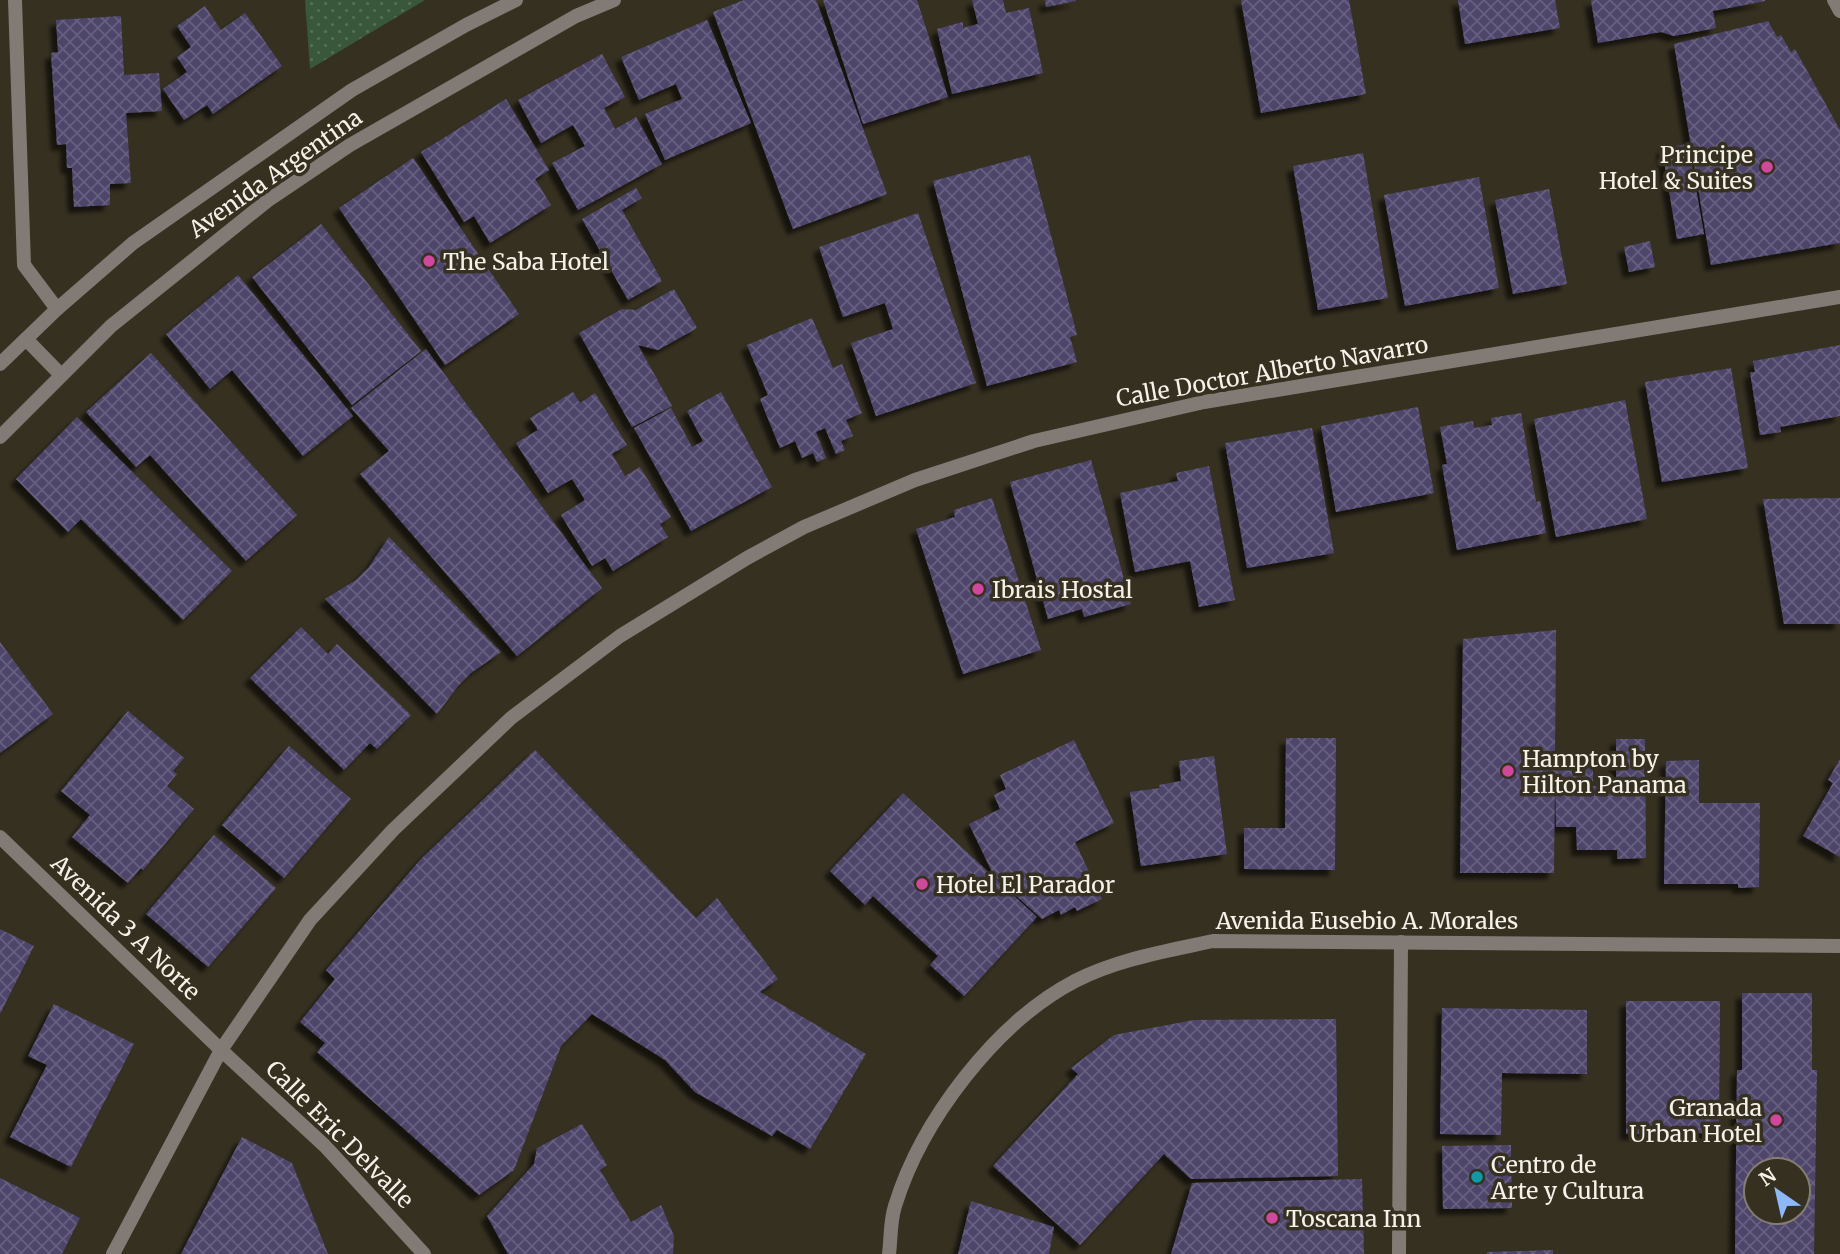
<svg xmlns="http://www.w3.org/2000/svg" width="1840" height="1254" viewBox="0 0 1840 1254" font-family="Merriweather,serif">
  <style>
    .park { fill: url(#park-dots) }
    .building { fill: url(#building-cross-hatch); fill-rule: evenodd; filter: url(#shadow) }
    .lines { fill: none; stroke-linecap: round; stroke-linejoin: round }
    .minor { stroke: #827b75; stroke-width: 14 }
    .tertiary { stroke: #827b75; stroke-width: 14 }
    .hotel-dot { fill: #d1479c; stroke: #363021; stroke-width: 2.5 }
    .culture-dot { fill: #0f9aa8; stroke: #363021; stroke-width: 2.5 }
    .labels { text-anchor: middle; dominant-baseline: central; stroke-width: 7; stroke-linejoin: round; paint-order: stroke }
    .poi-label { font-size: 23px; fill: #f6f2e9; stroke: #363021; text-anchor: start }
    .street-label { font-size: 23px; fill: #f6f2e9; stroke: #363021 }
  </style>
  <defs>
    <pattern id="park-dots" width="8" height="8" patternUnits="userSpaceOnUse" patternTransform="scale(1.75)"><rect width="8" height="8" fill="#39573a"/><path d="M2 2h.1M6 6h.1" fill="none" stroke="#567056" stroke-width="1.8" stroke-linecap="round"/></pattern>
    <pattern id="building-cross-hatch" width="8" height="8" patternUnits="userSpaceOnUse" patternTransform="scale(1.75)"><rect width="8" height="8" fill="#4e456b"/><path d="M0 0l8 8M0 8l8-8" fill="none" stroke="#686080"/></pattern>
    <filter id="shadow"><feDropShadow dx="-6" dy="6" stdDeviation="2" flood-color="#0009"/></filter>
  </defs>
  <rect width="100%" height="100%" fill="#363021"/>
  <path class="park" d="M 305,0 L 425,0 L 310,69 Z"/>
  <g class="building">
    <path d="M 744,0 L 816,0 L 887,194 L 793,229 L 713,12 Z"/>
    <path d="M 823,0 L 917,0 L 948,97 L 863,124 Z"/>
    <path d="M 972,0 L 1003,0 L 1006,13 L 1029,8 L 1043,73 L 952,94 L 937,29 L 963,22 L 963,28 L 978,24 Z"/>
    <path d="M 1045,0 L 1076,0 L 1076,1 L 1046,7 Z"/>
    <path d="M 1241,0 L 1349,0 L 1366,94 L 1261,113 Z"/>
    <path d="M 1458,0 L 1555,0 L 1560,28 L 1465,44 Z"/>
    <path d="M 1591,0 L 1765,0 L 1765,1 L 1713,11 L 1716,28 L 1674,36 L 1661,32 L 1598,43 Z"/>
    <path d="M 205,6 L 221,30 L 245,13 L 282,66 L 213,114 L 207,105 L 184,120 L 163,89 L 187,72 L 177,57 L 191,47 L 177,26 Z"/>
    <path d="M 121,16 L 124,75 L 159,73 L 162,111 L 126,113 L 131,183 L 110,184 L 110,205 L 74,207 L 72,168 L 67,168 L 66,144 L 57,145 L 51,53 L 58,52 L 56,20 Z"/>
    <path d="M 707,20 L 751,123 L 665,160 L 645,114 L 682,99 L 676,84 L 639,100 L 621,57 Z"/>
    <path d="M 1768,21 L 1777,37 L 1781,35 L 1791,52 L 1795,49 L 1840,130 L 1840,243 L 1711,265 L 1674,44 Z"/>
    <path d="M 602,54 L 625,97 L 604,108 L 615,129 L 636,117 L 662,164 L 578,210 L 552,163 L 585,146 L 573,125 L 541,143 L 518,100 Z"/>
    <path d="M 506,99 L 549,170 L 535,179 L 551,205 L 490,243 L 474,216 L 464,222 L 421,152 Z"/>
    <path d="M 1688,144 L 1704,234 L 1677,239 L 1662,148 Z"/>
    <path d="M 1363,153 L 1388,298 L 1318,310 L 1293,166 Z"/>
    <path d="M 1030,155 L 1077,335 L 1070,337 L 1077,362 L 987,386 L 933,181 Z"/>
    <path d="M 413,158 L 519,314 L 445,365 L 339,208 Z"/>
    <path d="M 1479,177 L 1499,288 L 1405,306 L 1384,195 Z"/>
    <path d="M 636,188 L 642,198 L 622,210 L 662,281 L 628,300 L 582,219 Z"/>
    <path d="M 1549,189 L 1567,284 L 1513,294 L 1495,200 Z"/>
    <path d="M 918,213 L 976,383 L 876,416 L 851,343 L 893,329 L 885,303 L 843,317 L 819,247 Z"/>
    <path d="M 321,224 L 421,351 L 352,405 L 252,277 Z"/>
    <path d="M 1650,241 L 1655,267 L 1629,272 L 1624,247 Z"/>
    <path d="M 238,275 L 353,416 L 303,456 L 232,370 L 210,389 L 166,334 Z"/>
    <path d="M 674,289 L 697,328 L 658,350 L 638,345 L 672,406 L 632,427 L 579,333 L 622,309 L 636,310 Z"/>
    <path d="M 812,318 L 833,368 L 842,364 L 862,413 L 846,420 L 853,436 L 841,441 L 845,450 L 836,454 L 825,428 L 816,432 L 826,458 L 817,462 L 813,453 L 802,458 L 795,441 L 780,448 L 760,399 L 768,395 L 747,345 Z"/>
    <path d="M 1840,345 L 1840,416 L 1780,427 L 1781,432 L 1760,435 L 1750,372 L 1755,372 L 1753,361 Z"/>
    <path d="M 426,349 L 602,588 L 517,656 L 360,474 L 389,451 L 351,408 Z"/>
    <path d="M 151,353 L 297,515 L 246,561 L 150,455 L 136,467 L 86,412 Z"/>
    <path d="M 1731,368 L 1748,468 L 1662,482 L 1645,382 Z"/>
    <path d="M 573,392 L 580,403 L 595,393 L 627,445 L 612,454 L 625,476 L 640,467 L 671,517 L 660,524 L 668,537 L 613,571 L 605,558 L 592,566 L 561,515 L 585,500 L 572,479 L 548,493 L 516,443 L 538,430 L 530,418 Z"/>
    <path d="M 721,392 L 772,487 L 691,531 L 634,428 L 671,408 L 692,447 L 703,441 L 687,411 Z"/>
    <path d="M 1625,400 L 1647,519 L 1556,537 L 1534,419 Z"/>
    <path d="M 1418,407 L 1434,493 L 1336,512 L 1321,426 Z"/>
    <path d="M 1521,413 L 1536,502 L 1540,501 L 1546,533 L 1457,550 L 1442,465 L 1447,464 L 1440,427 L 1473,421 L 1474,428 L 1492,425 L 1491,418 Z"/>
    <path d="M 77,417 L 232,571 L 183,620 L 81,519 L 68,532 L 16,479 Z"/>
    <path d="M 1312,428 L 1334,553 L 1247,568 L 1225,443 Z"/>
    <path d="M 1091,460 L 1131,604 L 1084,617 L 1082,609 L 1048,619 L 1010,482 Z"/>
    <path d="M 1209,466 L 1235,600 L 1199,607 L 1190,561 L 1135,572 L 1120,493 L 1178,481 L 1176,473 Z"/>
    <path d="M 992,498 L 1041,650 L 963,674 L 916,529 L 955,517 L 954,510 Z"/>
    <path d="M 1840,498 L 1840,624 L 1784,624 L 1763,499 Z"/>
    <path d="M 389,537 L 501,652 L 471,673 L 458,686 L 437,714 L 325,599 L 356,580 L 369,567 Z"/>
    <path d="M 301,627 L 328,654 L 337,644 L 411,715 L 377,749 L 370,743 L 344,770 L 250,678 Z"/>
    <path d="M 1556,630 L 1555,755 L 1593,754 L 1593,786 L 1616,786 L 1616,739 L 1645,739 L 1646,858 L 1617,859 L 1617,850 L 1577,850 L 1576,827 L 1556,827 L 1555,767 L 1554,873 L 1460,873 L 1463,639 Z"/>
    <path d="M 0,642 L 53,714 L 0,753 Z"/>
    <path d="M 128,711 L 184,758 L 173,771 L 177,774 L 167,786 L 194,809 L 143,870 L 141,868 L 128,883 L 72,837 L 90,815 L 61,791 Z"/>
    <path d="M 1286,738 L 1336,738 L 1335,870 L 1244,869 L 1244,828 L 1285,828 Z"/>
    <path d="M 1074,740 L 1114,823 L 1075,842 L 1102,899 L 1077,911 L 1075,907 L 1061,915 L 1059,910 L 1042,919 L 994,876 L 969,824 L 1000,809 L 994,795 L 1006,789 L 1000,775 Z"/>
    <path d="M 289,746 L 351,799 L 284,878 L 222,825 Z"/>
    <path d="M 535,750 L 696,918 L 717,898 L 778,979 L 760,992 L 866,1054 L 810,1149 L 777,1130 L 772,1136 L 695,1092 L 665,1060 L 592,1014 L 561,1046 L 514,1170 L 479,1195 L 317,1052 L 325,1043 L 300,1022 L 335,979 L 326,970 L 420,860 Z"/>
    <path d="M 1214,756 L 1227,854 L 1141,866 L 1130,792 L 1160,788 L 1159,785 L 1181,781 L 1179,761 Z"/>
    <path d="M 1840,759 L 1840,857 L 1803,836 L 1833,783 L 1828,780 Z"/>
    <path d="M 1699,760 L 1699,803 L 1760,803 L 1759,887 L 1738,888 L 1738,884 L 1664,884 L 1666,761 Z"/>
    <path d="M 903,793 L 1037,917 L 964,996 L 930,965 L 938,956 L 873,896 L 865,905 L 830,871 Z"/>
    <path d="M 214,835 L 276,888 L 208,967 L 146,914 Z"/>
    <path d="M 0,929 L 34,946 L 0,1014 Z"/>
    <path d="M 1742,993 L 1812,993 L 1812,1070 L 1817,1070 L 1814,1254 L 1735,1254 L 1737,1070 L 1742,1070 ZM 1756,1170 L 1798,1170 L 1798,1212 L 1756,1212 Z"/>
    <path d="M 1626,1001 L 1720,1001 L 1719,1133 L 1626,1134 Z"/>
    <path d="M 54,1004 L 134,1044 L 71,1167 L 10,1137 L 47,1065 L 28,1056 Z"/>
    <path d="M 1442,1008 L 1587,1010 L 1587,1074 L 1502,1073 L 1501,1135 L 1440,1134 Z"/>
    <path d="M 1336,1019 L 1338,1176 L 1191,1179 L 1164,1154 L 1080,1245 L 993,1166 L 1078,1074 L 1071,1068 L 1114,1035 L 1194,1020 Z"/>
    <path d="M 582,1124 L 607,1165 L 600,1170 L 631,1222 L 661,1205 L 674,1236 L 673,1254 L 508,1254 L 487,1216 L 534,1164 L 537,1148 Z"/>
    <path d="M 242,1137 L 292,1163 L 328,1254 L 181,1254 Z"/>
    <path d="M 1511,1145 L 1512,1208 L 1443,1209 L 1442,1146 Z"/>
    <path d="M 0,1178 L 80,1218 L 62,1254 L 0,1254 Z"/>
    <path d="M 1362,1179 L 1364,1254 L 1171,1254 L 1192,1183 Z"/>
    <path d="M 971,1201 L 1054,1227 L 1049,1254 L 958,1254 Z"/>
    <path d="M 1553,1250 L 1553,1254 L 1487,1254 L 1487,1252 Z"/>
  </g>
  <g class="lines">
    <g class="minor">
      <path d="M 15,0 L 24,265 L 57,309"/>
      <path d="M 26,339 L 61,375"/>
      <path d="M 0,837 L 221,1050 L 325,1146 L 424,1254"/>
      <path d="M 113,1254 L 221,1050 L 310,920 L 393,830 L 511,718 L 620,636 L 747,558 L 804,527 L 915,480 L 1034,441 L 1204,402 L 1840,297"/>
      <path d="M 1399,1254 L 1401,942"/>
    </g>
    <g class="tertiary">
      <path d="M 1834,0 L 1840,11"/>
      <path d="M 0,364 L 57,309 L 133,243 L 352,90 L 466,25 L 516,0"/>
      <path d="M 0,437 L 111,326 L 267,201 L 350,145 L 576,16 L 614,0"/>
      <path d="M 889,1254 C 891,1239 890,1221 895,1206 C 921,1121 995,1023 1075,981 C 1118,959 1167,951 1213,941 L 1840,946"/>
    </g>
  </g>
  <g class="hotel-dot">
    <circle cx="1767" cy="167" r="7"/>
    <circle cx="429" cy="261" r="7"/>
    <circle cx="978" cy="589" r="7"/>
    <circle cx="1508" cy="771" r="7"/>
    <circle cx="922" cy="884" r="7"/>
    <circle cx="1776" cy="1120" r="7"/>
    <circle cx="1272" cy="1218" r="7"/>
  </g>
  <circle class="culture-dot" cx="1477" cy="1177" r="7"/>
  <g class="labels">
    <g class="poi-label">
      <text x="1753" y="154" text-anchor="end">Principe<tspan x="1753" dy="26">Hotel &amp; Suites</tspan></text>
      <text x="443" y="261">The Saba Hotel</text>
      <text x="992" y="589">Ibrais Hostal</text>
      <text x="1522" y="758">Hampton by<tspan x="1522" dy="26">Hilton Panama</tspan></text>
      <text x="936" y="884">Hotel El Parador</text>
      <text x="1762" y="1107" text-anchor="end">Granada<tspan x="1762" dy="26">Urban Hotel</tspan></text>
      <text x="1491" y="1164">Centro de<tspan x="1491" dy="26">Arte y Cultura</tspan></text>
      <text x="1286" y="1218">Toscana Inn</text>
    </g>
    <g class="street-label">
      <text transform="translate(275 173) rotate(-35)">Avenida Argentina</text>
      <text transform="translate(1272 371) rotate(-10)">Calle Doctor Alberto Navarro</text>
      <text x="1367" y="920">Avenida Eusebio A. Morales</text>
      <text transform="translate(126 927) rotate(44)">Avenida 3 A Norte</text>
      <text transform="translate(340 1134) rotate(45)">Calle Eric Delvalle</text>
    </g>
  </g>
  <g transform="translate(1777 1191) rotate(326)"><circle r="33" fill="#363021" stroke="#837e71" stroke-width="2"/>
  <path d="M0-5L12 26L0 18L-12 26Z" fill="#8cb9fc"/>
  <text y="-10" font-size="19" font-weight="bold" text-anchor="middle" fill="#f6f2e9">N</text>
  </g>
</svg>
